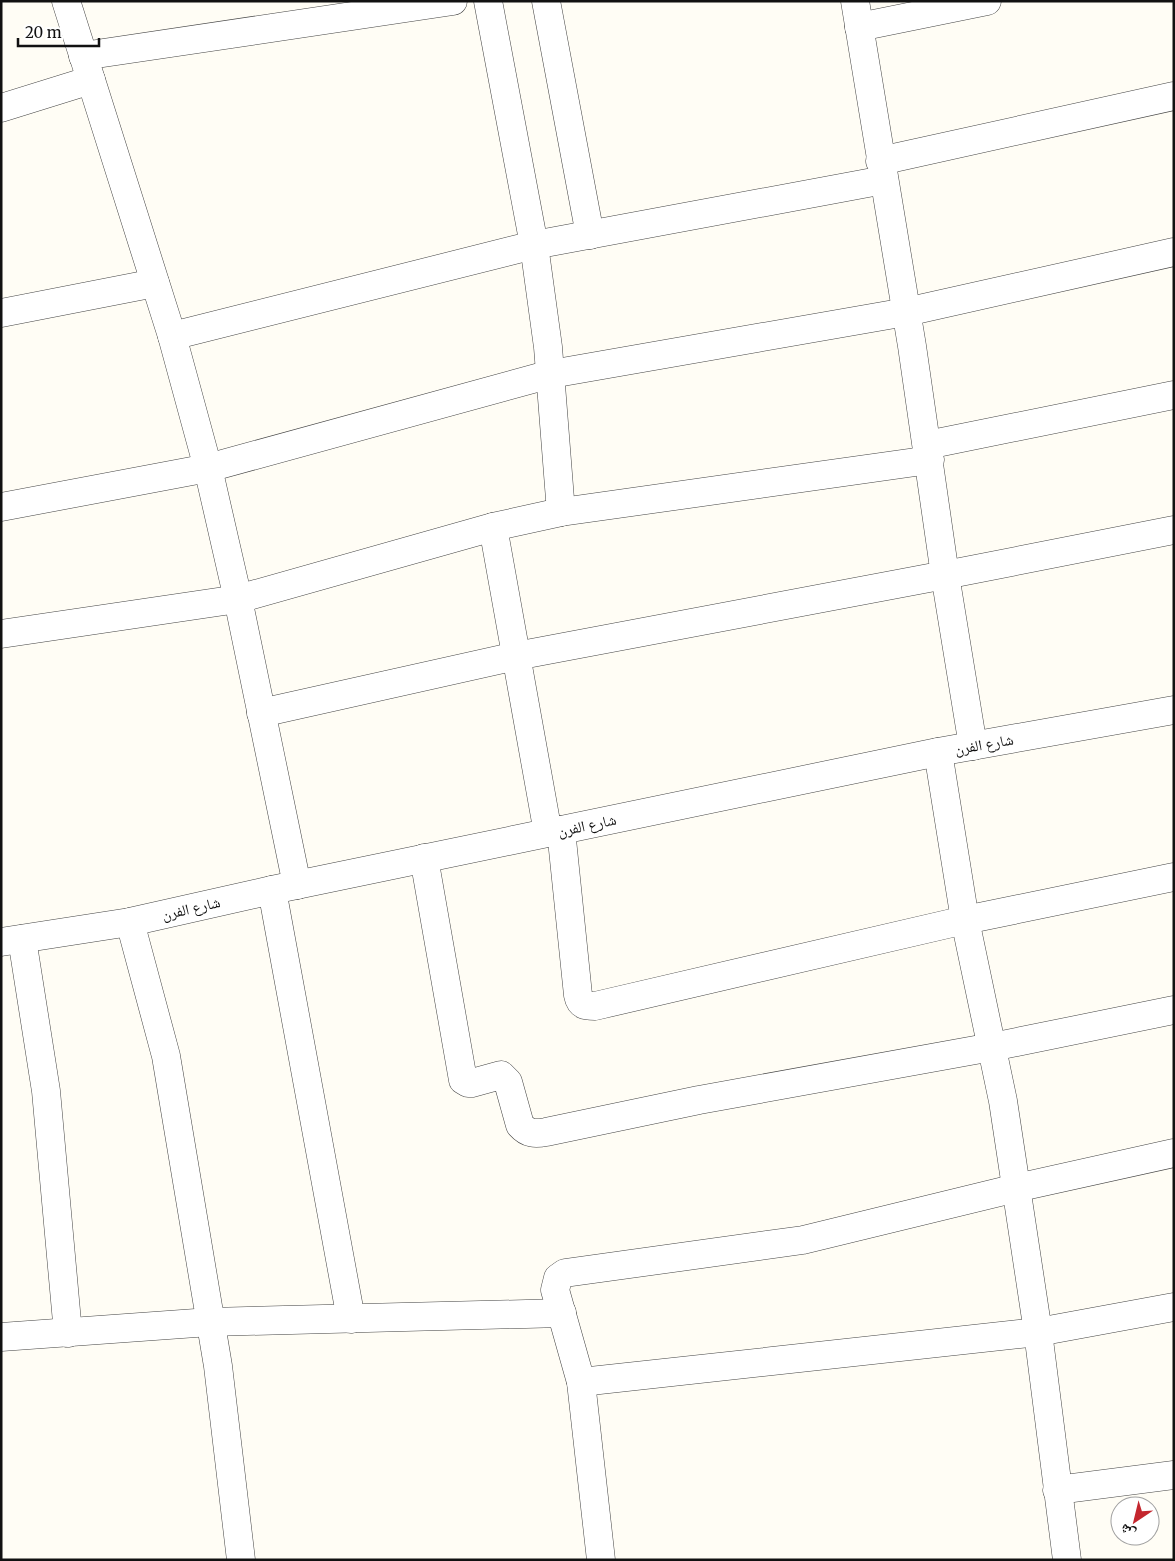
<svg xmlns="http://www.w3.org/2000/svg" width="1175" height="1561" viewBox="0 0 1175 1561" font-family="Merriweather,'Noto Naskh Arabic',serif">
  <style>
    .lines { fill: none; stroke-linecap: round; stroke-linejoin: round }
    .minor-casing { stroke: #444; stroke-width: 29 }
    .minor { stroke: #fff; stroke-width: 28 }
    .labels { text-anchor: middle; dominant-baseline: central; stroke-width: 5; stroke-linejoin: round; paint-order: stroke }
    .street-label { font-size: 15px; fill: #111; stroke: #fff }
  </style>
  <rect width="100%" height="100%" fill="#fffdf5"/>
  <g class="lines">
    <defs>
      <g id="minor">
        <path d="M 66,1 L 172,336 L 208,468 L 238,599 L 297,885"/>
        <path d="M 488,1 L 534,245 L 548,347 L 561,512"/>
        <path d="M 546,1 L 590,235"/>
        <path d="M 855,1 L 912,346 L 945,575 L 973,746"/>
        <path d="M 859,27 L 987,1"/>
        <path d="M 83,56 L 453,1"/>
        <path d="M 1,108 L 91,80"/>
        <path d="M 880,161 L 1174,96"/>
        <path d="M 1,313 L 155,283"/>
        <path d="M 172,336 L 534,245 L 884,180"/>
        <path d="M 927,445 L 1174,395"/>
        <path d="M 1,507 L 208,468 L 551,374 L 906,312 L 1174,252"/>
        <path d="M 493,527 L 548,833"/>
        <path d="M 1,634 L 238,599 L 493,527 L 561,512 L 930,460"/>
        <path d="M 261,713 L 516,656 L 945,575 L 1174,530"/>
        <path d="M 938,752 L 965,920 L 1003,1101 L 1038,1332 L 1067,1560"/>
        <path d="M 561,830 L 578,995 C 580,1006 586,1006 595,1006 L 965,920 L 1174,877"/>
        <path d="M 424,858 L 463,1080 L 468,1083 L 472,1083 L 501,1075 L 508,1082 L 520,1125 C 528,1134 535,1134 546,1132 L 699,1100 L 992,1047 L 1174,1010"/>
        <path d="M 272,890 L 351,1319"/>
        <path d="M 130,922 L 166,1056 L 218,1366 L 241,1560"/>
        <path d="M 22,939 L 46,1091 L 68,1333"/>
        <path d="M 1,942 L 130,922 L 272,890 L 938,752 L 1174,710"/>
        <path d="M 1,1337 L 210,1322 L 562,1313"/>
        <path d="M 581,1382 L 1038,1332 L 1174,1307"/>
        <path d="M 1057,1490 L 1174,1475"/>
        <path d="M 601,1560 L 581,1382 L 555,1290 L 558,1278 L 565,1273 L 803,1240 L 1016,1188 L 1174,1153"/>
      </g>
    </defs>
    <use href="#minor" class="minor-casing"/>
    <use href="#minor" class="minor"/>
  </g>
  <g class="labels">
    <g class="street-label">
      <text transform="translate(984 744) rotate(-10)">شارع الفرن</text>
      <text transform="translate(587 825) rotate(-12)">شارع الفرن</text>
      <text transform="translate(191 908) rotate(-13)">شارع الفرن</text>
    </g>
  </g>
  <rect width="1175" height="1561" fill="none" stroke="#111111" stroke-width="5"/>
  <g transform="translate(1135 1521) rotate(215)"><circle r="24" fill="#ffffff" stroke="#a0a0a0"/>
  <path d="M0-4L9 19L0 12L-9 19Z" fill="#c4262e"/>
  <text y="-8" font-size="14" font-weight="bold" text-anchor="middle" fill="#111111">ش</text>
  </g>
  <path d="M18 38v8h81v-8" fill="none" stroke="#111111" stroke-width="2.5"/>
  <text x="25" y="38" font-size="15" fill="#111111" stroke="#ffffff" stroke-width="4" paint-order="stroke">20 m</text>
</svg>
